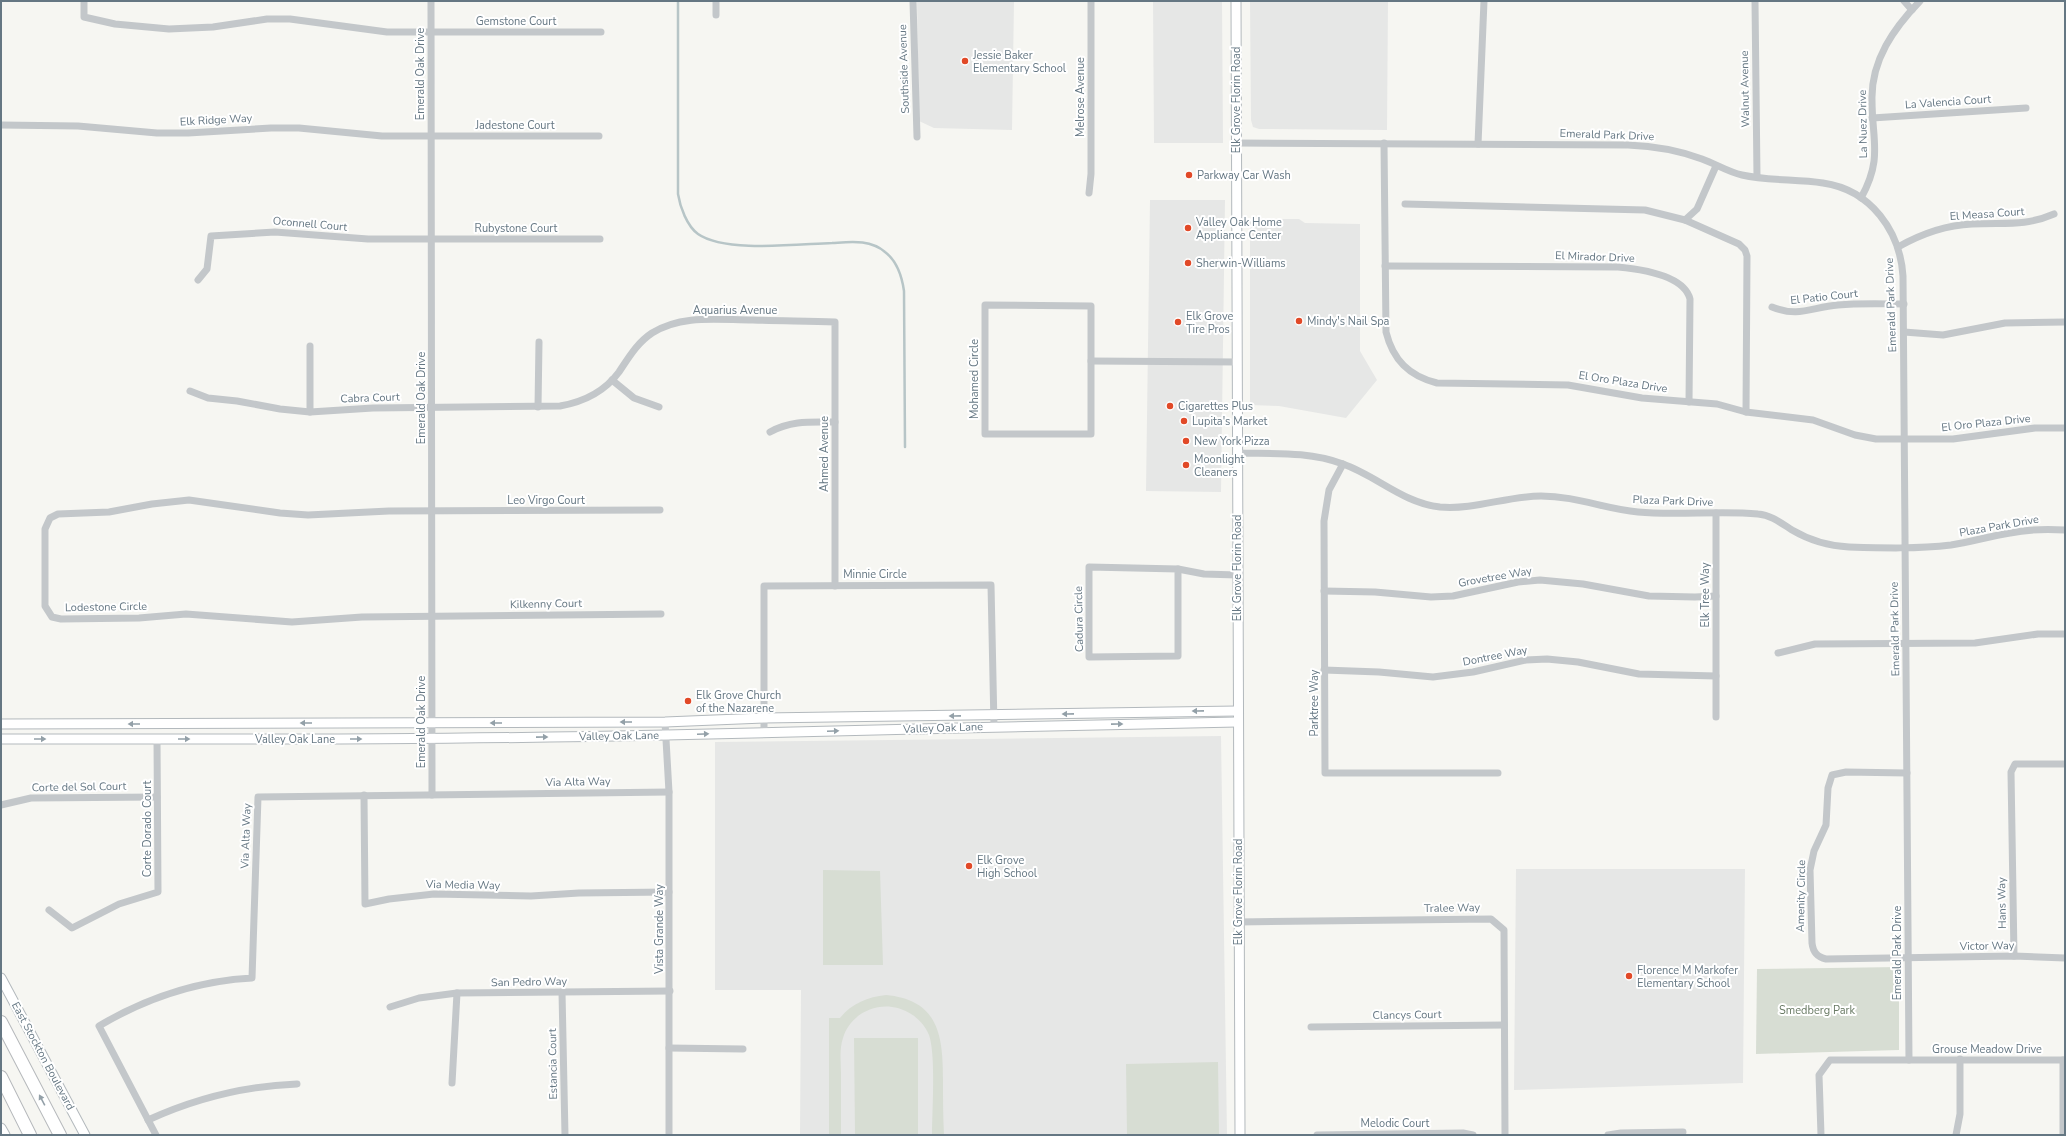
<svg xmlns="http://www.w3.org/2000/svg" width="2066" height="1136" viewBox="0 0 2066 1136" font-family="'Nunito Sans',sans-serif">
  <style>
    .built { fill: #e6e7e6 }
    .green { fill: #d7ddd3 }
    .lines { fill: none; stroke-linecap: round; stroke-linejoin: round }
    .stream { stroke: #b7c5c7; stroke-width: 2.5 }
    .secondary-casing { stroke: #b3b9bd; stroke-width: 11 }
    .highway-casing { stroke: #b6b9bc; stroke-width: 14 }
    .street { stroke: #c3c7ca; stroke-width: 7 }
    .secondary { stroke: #fff; stroke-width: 9 }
    .highway { stroke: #fff; stroke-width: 12 }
    .oneway { fill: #93a0a8 }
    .poi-dot { fill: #e14927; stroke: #fff; stroke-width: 1.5 }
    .labels { text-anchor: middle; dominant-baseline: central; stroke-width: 4; stroke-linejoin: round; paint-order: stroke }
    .street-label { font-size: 11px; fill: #657783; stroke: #fff }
    .poi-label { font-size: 11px; fill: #657783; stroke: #fff; text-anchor: start }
    .park-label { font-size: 11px; fill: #697a64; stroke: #fff }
  </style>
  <rect width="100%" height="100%" fill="#f6f6f2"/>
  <g class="built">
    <path d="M 917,1 L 1014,1 L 1012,130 L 934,128 L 919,121 Z"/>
    <path d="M 1153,1 L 1222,1 L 1223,143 L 1154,143 Z"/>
    <path d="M 1250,1 L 1388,1 L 1387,130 L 1259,129 L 1253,127 L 1251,120 Z"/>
    <path d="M 1150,200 L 1225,200 L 1221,492 L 1146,491 Z"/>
    <path d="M 1250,219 L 1299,219 L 1305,223 L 1360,224 L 1360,351 L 1377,380 L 1346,418 L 1279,406 L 1250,405 Z"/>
    <path d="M 1221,736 L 1227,1135 L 800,1135 L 801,990 L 715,990 L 715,742 Z"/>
    <path d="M 1516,869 L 1745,869 L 1743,1083 L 1514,1090 Z"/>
  </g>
  <g class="green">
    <path d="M 823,870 L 880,871 L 883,965 L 823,965 Z"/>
    <path d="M 1899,967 L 1899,1050 L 1756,1054 L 1757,969 Z"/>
    <path d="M 886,995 C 939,1000 943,1036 943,1080 C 943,1098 943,1117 944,1135 L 932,1135 C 932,1112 936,1055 929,1035 C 923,1020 908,1009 892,1007 C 871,1004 849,1017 843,1038 C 839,1050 841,1062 841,1074 C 841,1095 841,1115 841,1135 L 829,1135 L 829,1018 L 840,1018 C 852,1003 868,997 886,995 Z"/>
    <path d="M 854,1038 L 918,1038 L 918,1135 L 855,1135 Z"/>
    <path d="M 1218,1062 L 1219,1135 L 1127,1135 L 1126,1064 Z"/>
  </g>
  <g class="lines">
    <path class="stream" d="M 678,1 L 678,194 C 680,207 687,226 698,234 C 725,253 799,244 832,243 C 850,242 870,239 885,252 C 897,261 902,277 904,291 L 905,447"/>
    <defs>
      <g id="secondary">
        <path d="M 1236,1 L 1240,1135"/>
        <path d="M 1,724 L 665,722 L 764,718 L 1237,711"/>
        <path d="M 1,739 C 223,739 444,740 666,735 C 856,731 1047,725 1237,722"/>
        <path d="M 1,978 L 85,1135"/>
        <path d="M 1,1128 L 5,1135"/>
      </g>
      <g id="highway">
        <path d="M 1,1022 L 60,1135"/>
        <path d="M 1,1077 L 30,1135"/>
      </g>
    </defs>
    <use href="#secondary" class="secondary-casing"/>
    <use href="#highway" class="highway-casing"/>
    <g class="street">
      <path d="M 84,1 L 84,17 L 115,24 L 169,29 L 213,27 L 267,19 L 290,19 L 387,32 L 601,32"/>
      <path d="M 431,1 L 432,795"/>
      <path d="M 716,1 L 716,15"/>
      <path d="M 913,1 L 917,137"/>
      <path d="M 1755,1 L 1757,177"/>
      <path d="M 1904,1 L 1912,10"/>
      <path d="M 1872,118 L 2026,108"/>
      <path d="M 1,125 L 78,126 L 157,133 L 188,133 L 271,128 L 299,128 L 382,136 L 599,136"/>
      <path d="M 1236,143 L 1628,145 C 1654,146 1678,150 1702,159 C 1716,164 1728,172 1742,175 C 1768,181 1796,179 1823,183 C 1871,190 1900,231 1903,276 L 1909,1060"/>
      <path d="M 1384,143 L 1386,332 C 1393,360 1409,376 1437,383 L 1568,385 L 1642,398 L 1717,404 L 1746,412 L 1813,420 L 1855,435 L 1876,439 L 1953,439 L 2035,428 L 2065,428"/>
      <path d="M 1478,144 L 1484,1"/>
      <path d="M 1089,193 L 1091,174 L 1091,1"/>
      <path d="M 1861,198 C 1883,158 1872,141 1872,100 C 1871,60 1894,28 1920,1"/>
      <path d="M 1405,204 L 1645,210 L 1685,220 L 1739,244 L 1745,250 L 1747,256 L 1746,412"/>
      <path d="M 1685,220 L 1697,209 L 1716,166"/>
      <path d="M 1898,247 C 1921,234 1946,225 1972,224 C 2003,222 2024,227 2054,214"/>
      <path d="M 1385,266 L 1618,267 C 1639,269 1684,275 1690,299 L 1689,402"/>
      <path d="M 198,280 L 207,269 L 211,236 L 275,232 L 368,239 L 600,239"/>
      <path d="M 985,305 L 1091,306 L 1091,434 L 985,434 Z"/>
      <path d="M 1772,307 C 1799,318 1812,307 1838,305 C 1860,303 1882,304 1904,304"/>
      <path d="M 1904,332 L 1943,335 L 2005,323 L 2065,322"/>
      <path d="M 1091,361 L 1237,362"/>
      <path d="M 612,380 L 634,398 L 659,407"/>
      <path d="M 190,391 L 208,398 L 237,401 L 280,409 L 310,412 L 373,408 L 560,406 C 583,402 605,391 619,372 C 629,357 637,343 652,333 C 682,314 719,320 753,320 C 780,321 807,321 835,322 L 835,586"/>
      <path d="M 538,407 L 539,342"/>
      <path d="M 310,412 L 310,346"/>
      <path d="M 770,432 C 791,420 812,422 835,422"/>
      <path d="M 1237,453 C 1273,454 1308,451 1343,464 C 1377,476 1403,503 1440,507 C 1475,510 1507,496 1541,496 C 1576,496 1605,509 1638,512 C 1678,516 1718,510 1758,514 C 1771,515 1781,523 1792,530 C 1809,540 1829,546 1849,547 C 1883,548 1917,549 1951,545 C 1971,542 1990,536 2010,533 C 2028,529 2046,529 2065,530"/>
      <path d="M 1343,464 L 1329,490 L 1324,521 L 1325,773 L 1498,773"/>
      <path d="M 660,510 L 389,511 L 308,515 L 280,513 L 189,500 L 152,504 L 109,512 L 58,514 L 50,518 L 45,529 L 45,606 L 52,617 L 61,619 L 139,618 L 186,614 L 292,622 L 362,617 L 661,614"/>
      <path d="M 1089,567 L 1178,569 L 1178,656 L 1089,657 Z"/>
      <path d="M 1178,569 L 1204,574 L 1237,575"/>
      <path d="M 1324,591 L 1375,592 L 1431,597 L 1453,596 L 1518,582 L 1540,580 L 1583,584 L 1649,596 L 1695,597 L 1716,596"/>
      <path d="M 1778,653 L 1815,644 L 1975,643 L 2038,634 L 2065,634"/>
      <path d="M 1324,670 L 1379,672 L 1433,677 L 1473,672 L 1526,660 L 1547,659 L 1578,662 L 1639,674 L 1716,676"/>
      <path d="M 1716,717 L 1716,513"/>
      <path d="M 665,722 L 669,792 L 669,1135"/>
      <path d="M 764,732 L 764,586 L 991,585 L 994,726"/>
      <path d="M 1907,773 L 1846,772 L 1832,775 L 1828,788 L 1826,825 L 1814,851 L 1810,870 L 1812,943 C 1813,952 1817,957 1826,959 L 2014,956 L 2065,958"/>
      <path d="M 364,795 L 365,904 L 389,899 L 434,894 L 531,896 L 579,893 L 669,892"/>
      <path d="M 1,805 L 31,798 L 157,797"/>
      <path d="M 49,910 L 72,928 L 119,904 L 158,892 L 157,739"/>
      <path d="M 1238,922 L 1491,919 L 1504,930 L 1505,1135"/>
      <path d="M 2014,956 L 2011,772 L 2015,764 L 2065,764"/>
      <path d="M 562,992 L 565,1135"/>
      <path d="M 390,1007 L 419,998 L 457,993 L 670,991"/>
      <path d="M 1311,1027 L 1504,1025"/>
      <path d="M 669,1048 L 743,1049"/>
      <path d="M 2063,1060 L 2063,1135"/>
      <path d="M 452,1083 L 457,993"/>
      <path d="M 148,1120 C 196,1098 244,1086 297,1084"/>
      <path d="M 156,1135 L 99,1026 C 146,998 196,981 252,978 L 258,797 L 669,792"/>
      <path d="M 1317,1135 L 1463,1133 L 1473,1135"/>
      <path d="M 1608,1135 L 1621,1133 L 1683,1132"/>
      <path d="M 1821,1135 L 1819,1075 L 1830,1060 L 2065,1060"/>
      <path d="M 1956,1135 L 1960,1114 L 1960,1059"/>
    </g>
    <use href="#secondary" class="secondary"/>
    <use href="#highway" class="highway"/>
  </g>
  <defs><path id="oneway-solid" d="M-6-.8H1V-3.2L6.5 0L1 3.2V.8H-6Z"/></defs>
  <g class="oneway">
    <use href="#oneway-solid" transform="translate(1198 711) rotate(179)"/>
    <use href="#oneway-solid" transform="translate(1068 714) rotate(179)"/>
    <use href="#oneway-solid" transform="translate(955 716) rotate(179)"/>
    <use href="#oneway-solid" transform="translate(626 722) rotate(180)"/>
    <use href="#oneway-solid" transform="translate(306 723) rotate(-180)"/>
    <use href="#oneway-solid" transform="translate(496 723) rotate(180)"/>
    <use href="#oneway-solid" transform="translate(134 724) rotate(180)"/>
    <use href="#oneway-solid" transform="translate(1117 724) rotate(-1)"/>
    <use href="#oneway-solid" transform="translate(833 731) rotate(-2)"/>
    <use href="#oneway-solid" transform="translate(703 734) rotate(-2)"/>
    <use href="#oneway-solid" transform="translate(542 737) rotate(-1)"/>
    <use href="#oneway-solid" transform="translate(40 739)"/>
    <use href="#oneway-solid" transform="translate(184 739)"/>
    <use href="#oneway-solid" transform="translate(356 739)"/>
    <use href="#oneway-solid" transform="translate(42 1100) rotate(-118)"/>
  </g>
  <g class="poi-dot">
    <circle cx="965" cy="61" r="4"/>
    <circle cx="1189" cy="175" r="4"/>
    <circle cx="1188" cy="228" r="4"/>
    <circle cx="1188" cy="263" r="4"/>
    <circle cx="1299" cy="321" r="4"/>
    <circle cx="1178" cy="322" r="4"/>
    <circle cx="1170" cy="406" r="4"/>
    <circle cx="1184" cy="421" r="4"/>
    <circle cx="1186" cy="441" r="4"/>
    <circle cx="1186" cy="465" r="4"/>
    <circle cx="688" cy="701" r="4"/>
    <circle cx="969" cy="866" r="4"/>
    <circle cx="1629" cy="976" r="4"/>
  </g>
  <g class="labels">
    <g class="street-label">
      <text x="516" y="21">Gemstone Court</text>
      <text transform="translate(904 69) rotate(-92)">Southside Avenue</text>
      <text transform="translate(420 74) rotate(-90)">Emerald Oak Drive</text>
      <text transform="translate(1745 89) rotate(-91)">Walnut Avenue</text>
      <text transform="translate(1080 97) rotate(-90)">Melrose Avenue</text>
      <text transform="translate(1236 100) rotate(-90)">Elk Grove Florin Road</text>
      <text transform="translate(1948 102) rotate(-4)">La Valencia Court</text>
      <text transform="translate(216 120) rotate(-3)">Elk Ridge Way</text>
      <text transform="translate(1863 124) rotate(-91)">La Nuez Drive</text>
      <text x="515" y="125">Jadestone Court</text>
      <text transform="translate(1607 135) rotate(2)">Emerald Park Drive</text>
      <text transform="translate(1987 214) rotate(-4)">El Measa Court</text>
      <text transform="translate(310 224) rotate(5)">Oconnell Court</text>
      <text x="516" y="228">Rubystone Court</text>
      <text transform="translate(1595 257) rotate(2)">El Mirador Drive</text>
      <text transform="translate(1824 297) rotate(-6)">El Patio Court</text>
      <text transform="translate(1891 305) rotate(-92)">Emerald Park Drive</text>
      <text x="735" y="310">Aquarius Avenue</text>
      <text transform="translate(974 379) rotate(-90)">Mohamed Circle</text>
      <text transform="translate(1623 382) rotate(9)">El Oro Plaza Drive</text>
      <text transform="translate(370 398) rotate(-2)">Cabra Court</text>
      <text transform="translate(421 398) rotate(-90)">Emerald Oak Drive</text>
      <text transform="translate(1986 423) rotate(-6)">El Oro Plaza Drive</text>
      <text transform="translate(824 454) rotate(-90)">Ahmed Avenue</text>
      <text x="546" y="500">Leo Virgo Court</text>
      <text transform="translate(1673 501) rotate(2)">Plaza Park Drive</text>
      <text transform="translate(1999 526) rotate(-10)">Plaza Park Drive</text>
      <text transform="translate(1237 568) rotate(-90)">Elk Grove Florin Road</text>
      <text x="875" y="574">Minnie Circle</text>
      <text transform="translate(1495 577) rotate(-10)">Grovetree Way</text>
      <text transform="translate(1705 595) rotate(-90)">Elk Tree Way</text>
      <text transform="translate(546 604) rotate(-1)">Kilkenny Court</text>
      <text transform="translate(106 607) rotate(-1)">Lodestone Circle</text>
      <text transform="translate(1079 619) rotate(-91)">Cadura Circle</text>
      <text transform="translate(1895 629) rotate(-91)">Emerald Park Drive</text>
      <text transform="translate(1495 656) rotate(-11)">Dontree Way</text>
      <text transform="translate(1314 703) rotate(-90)">Parktree Way</text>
      <text transform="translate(421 722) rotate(-90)">Emerald Oak Drive</text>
      <text transform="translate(943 728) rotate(-2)">Valley Oak Lane</text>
      <text transform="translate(619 736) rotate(-1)">Valley Oak Lane</text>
      <text x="295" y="739">Valley Oak Lane</text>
      <text transform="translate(578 782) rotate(-1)">Via Alta Way</text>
      <text transform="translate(79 787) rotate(-1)">Corte del Sol Court</text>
      <text transform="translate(147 829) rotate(-90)">Corte Dorado Court</text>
      <text transform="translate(246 836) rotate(-88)">Via Alta Way</text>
      <text transform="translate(463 885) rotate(1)">Via Media Way</text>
      <text transform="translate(1238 892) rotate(-90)">Elk Grove Florin Road</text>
      <text transform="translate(1801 896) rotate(-89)">Amenity Circle</text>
      <text transform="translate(2002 903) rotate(-91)">Hans Way</text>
      <text transform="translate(1452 908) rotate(-1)">Tralee Way</text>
      <text transform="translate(659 929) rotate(-90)">Vista Grande Way</text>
      <text transform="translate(1987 946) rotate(-1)">Victor Way</text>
      <text transform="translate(1897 953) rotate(-90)">Emerald Park Drive</text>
      <text transform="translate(529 982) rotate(-1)">San Pedro Way</text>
      <text transform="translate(1407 1015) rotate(-1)">Clancys Court</text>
      <text x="1987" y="1049">Grouse Meadow Drive</text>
      <text transform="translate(43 1056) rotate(62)">East Stockton Boulevard</text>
      <text transform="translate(553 1064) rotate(-91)">Estancia Court</text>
      <text x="1395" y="1123">Melodic Court</text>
    </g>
    <g class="poi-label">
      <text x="973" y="55">Jessie Baker<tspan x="973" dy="13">Elementary School</tspan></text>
      <text x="1197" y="175">Parkway Car Wash</text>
      <text x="1196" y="222">Valley Oak Home<tspan x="1196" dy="13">Appliance Center</tspan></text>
      <text x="1196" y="263">Sherwin-Williams</text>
      <text x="1186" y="316">Elk Grove<tspan x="1186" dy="13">Tire Pros</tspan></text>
      <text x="1307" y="321">Mindy's Nail Spa</text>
      <text x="1178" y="406">Cigarettes Plus</text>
      <text x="1192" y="421">Lupita's Market</text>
      <text x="1194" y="441">New York Pizza</text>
      <text x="1194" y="459">Moonlight<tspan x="1194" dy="13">Cleaners</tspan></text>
      <text x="696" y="695">Elk Grove Church<tspan x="696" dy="13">of the Nazarene</tspan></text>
      <text x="977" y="860">Elk Grove<tspan x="977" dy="13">High School</tspan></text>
      <text x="1637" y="970">Florence M Markofer<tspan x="1637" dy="13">Elementary School</tspan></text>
    </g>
    <g class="park-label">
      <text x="1817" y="1010">Smedberg Park</text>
    </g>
  </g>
  <rect width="2066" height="1136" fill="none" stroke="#657783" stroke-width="4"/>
</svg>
